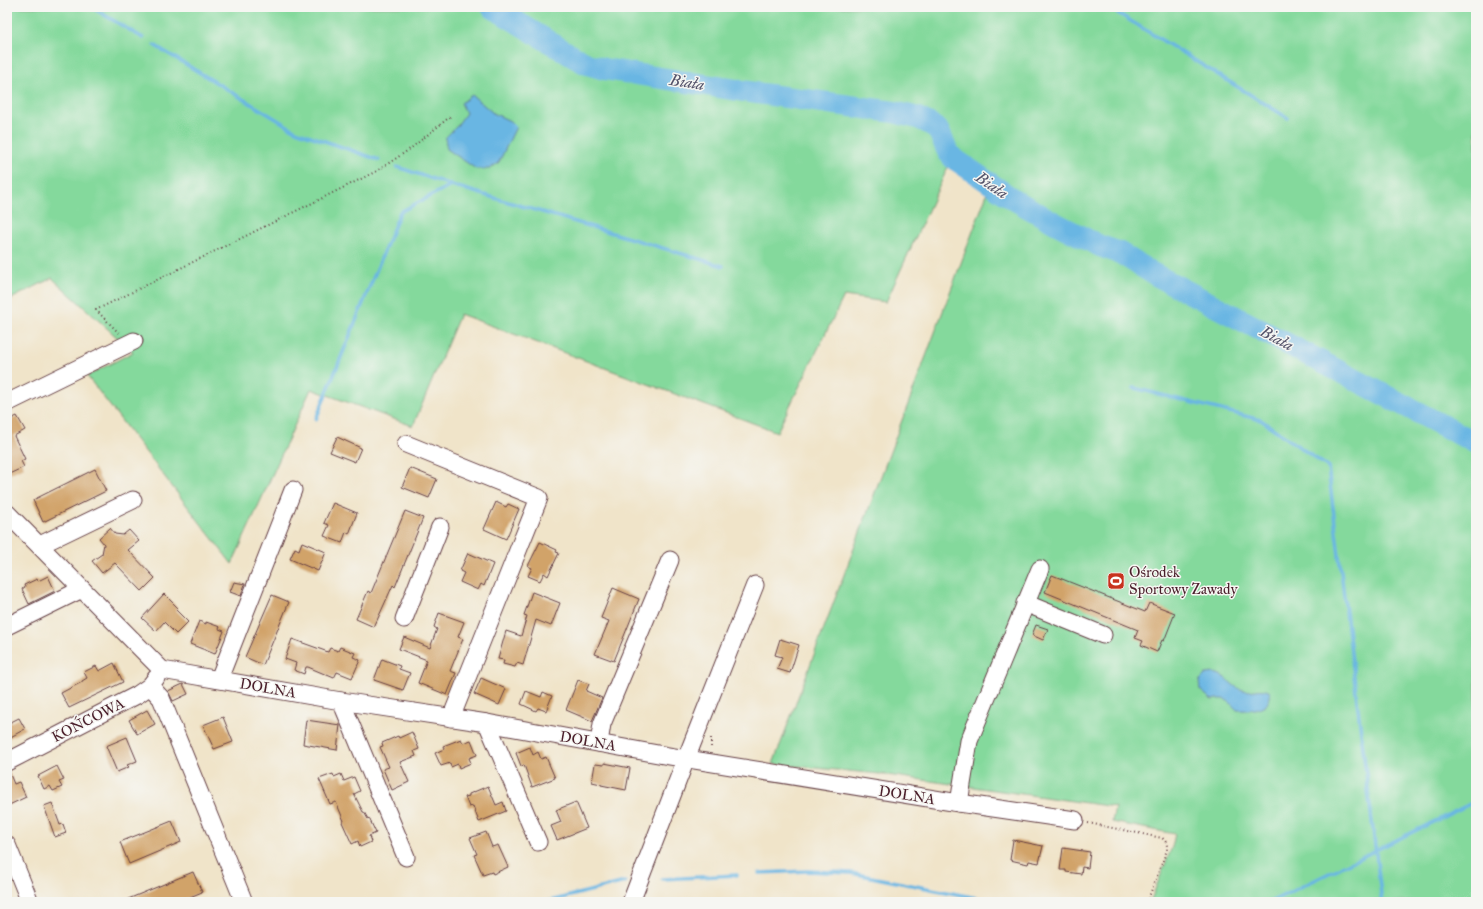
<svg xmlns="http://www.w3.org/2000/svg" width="1483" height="909" viewBox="0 0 1483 909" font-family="'IM FELL Great Primer',serif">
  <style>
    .green { fill: #84d99c; stroke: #677c64 }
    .water { fill: #69b6e3; stroke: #5a6a87 }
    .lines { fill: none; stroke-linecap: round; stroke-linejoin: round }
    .stream { stroke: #69b6e3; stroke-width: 3.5 }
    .river { stroke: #69b6e3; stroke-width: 22 }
    .building { fill: #d1a369 }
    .minor-casing { stroke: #633d43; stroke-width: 19 }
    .path { stroke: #633d43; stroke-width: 2; stroke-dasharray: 1 3; stroke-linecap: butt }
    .minor { stroke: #fff; stroke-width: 17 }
    .labels { text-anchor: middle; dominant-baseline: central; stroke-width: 3; stroke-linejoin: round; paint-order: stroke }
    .poi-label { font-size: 15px; fill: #4a1f2b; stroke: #f6f6f2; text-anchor: start }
    .street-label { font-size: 15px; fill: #4a1f2b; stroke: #f6f6f2 }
    .water-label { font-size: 16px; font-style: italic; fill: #55546b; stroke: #f6f6f2 }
  </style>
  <rect width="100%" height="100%" fill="#f6f6f2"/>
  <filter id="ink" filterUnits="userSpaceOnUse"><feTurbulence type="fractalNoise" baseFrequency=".025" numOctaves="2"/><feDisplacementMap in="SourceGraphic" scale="8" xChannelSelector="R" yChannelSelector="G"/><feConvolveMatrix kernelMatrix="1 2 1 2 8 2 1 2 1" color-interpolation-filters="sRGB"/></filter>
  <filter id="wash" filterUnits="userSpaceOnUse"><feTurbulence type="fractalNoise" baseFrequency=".012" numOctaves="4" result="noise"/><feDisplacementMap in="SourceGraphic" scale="16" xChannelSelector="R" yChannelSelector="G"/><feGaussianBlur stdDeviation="0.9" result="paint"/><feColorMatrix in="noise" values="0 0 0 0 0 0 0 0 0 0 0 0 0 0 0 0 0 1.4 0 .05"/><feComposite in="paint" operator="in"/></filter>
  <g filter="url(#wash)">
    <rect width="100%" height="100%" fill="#f0e4c9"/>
    <path class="green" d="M 7,7 L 1476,7 L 1476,902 L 1150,902 L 1172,847 L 1175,834 L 1112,822 L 1115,807 L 880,774 L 773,764 L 988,191 L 948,167 L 886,302 L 844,296 L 777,432 L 460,314 L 413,426 L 311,389 L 232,564 L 87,376 L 133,352 L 52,278 L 7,301 Z"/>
    <g class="water">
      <path d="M 472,95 L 493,113 L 510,121 L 516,127 L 499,162 L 490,169 L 476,169 L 447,149 L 445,138 L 456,127 L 466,113 L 461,103 Z"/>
      <path d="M 1214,673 C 1226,675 1231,686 1242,690 C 1252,693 1261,686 1270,692 C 1273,709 1249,711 1237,710 C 1227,700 1227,697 1212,700 L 1200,690 L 1199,681 L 1206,674 Z"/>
    </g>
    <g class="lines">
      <g class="stream">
        <path d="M 91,7 L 143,38"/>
        <path d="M 1108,7 L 1288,118"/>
        <path d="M 154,45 L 296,131 L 379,160"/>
        <path d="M 397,167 L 451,185 L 723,266"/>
        <path d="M 1134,388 L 1261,420 L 1328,467 L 1382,902"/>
        <path d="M 316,419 L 400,212 L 451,185"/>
        <path d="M 759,873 L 808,871 L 851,873 L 997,902"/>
        <path d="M 662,879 L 737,875"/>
        <path d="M 546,902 L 625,882"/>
        <path d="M 1270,902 L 1476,801"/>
      </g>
      <path class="river" d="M 492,7 L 574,57 L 587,64 L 604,69 L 756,93 L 894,112 L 918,118 L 932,125 L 939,132 L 948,152 L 953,158 L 1013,199 L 1055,223 L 1100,246 L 1120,253 L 1152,273 L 1476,443"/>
    </g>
    <g id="blocks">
      <g class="building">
        <path d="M 17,416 L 25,430 L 14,436 L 25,459 L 21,461 L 24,467 L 7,475 L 7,421 Z"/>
        <path d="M 337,437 L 361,448 L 355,462 L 330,452 Z"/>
        <path d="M 410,468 L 437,479 L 429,498 L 402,487 Z"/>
        <path d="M 95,469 L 106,491 L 43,522 L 33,500 Z"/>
        <path d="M 496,502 L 506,507 L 508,504 L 519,509 L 506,539 L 484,529 Z"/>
        <path d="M 333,503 L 357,513 L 349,534 L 346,532 L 342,543 L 324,536 L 329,525 L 324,523 Z"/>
        <path d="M 405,511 L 423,518 L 395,587 L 393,585 L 374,627 L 356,619 L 368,591 L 371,593 Z"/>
        <path d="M 110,528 L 115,534 L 123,535 L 129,530 L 139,541 L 128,550 L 155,578 L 142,591 L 115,563 L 102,573 L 92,561 L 102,554 L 104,544 L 99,538 Z"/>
        <path d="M 302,542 L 326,552 L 318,571 L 290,559 L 295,548 L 299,550 Z"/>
        <path d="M 540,542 L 557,550 L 556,552 L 559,553 L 548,576 L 544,573 L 540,581 L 528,576 L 532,568 L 528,566 Z"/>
        <path d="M 468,553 L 493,564 L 484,586 L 481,584 L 478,590 L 460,582 L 464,573 L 460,571 Z"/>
        <path d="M 1052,575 L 1145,612 L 1149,603 L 1175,613 L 1164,641 L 1162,640 L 1157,652 L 1141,645 L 1143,641 L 1135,638 L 1138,630 L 1045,592 Z"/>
        <path d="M 48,576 L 55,591 L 29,604 L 22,589 L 25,587 L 24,585 L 37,579 L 38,581 Z"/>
        <path d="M 234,582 L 245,584 L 241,596 L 230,592 Z"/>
        <path d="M 613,588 L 639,599 L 614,661 L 595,654 L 609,621 L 601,618 Z"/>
        <path d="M 532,592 L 560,603 L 551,626 L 536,620 L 523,665 L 517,663 L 515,667 L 503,664 L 504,660 L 498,659 L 506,631 L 521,636 L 527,616 L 524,615 Z"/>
        <path d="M 164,594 L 178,608 L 176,610 L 188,622 L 176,634 L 164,622 L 156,631 L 142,618 Z"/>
        <path d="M 272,595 L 289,602 L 263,665 L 245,657 Z"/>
        <path d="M 439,613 L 464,622 L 458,637 L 463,639 L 450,671 L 456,673 L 447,695 L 418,683 L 427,660 L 399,649 L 404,637 L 430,648 L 437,629 L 434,627 Z"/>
        <path d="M 199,621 L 206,624 L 206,622 L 220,627 L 219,629 L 224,631 L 215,654 L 190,644 Z"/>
        <path d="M 1036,625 L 1048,629 L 1043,640 L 1032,635 Z"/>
        <path d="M 292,639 L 328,652 L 330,648 L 338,651 L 340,647 L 355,653 L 353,657 L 360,660 L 352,678 L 337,672 L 334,678 L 308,667 L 306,667 L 304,674 L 294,670 L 296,663 L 285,659 Z"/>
        <path d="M 780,639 L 799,645 L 790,673 L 777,669 L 782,657 L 775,655 Z"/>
        <path d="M 382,659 L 400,666 L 399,669 L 410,673 L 403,690 L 374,680 Z"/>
        <path d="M 114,663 L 123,682 L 69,708 L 61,693 L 82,682 L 82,681 L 87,678 L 84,672 L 96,666 L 99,671 Z"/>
        <path d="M 481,678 L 506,689 L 499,705 L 474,694 Z"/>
        <path d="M 578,680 L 589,684 L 586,691 L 602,698 L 592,721 L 566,710 Z"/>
        <path d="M 183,684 L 188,694 L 173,701 L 168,691 Z"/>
        <path d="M 526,691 L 541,697 L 543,692 L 552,696 L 546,711 L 538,708 L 536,711 L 521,704 Z"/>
        <path d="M 147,710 L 155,724 L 137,734 L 129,720 Z"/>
        <path d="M 223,717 L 233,742 L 214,749 L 203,725 Z"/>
        <path d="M 19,718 L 25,729 L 7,739 L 7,724 Z"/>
        <path d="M 306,720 L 340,725 L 337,750 L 303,744 Z"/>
        <path d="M 412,732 L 419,749 L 414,751 L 416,756 L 400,762 L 409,782 L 392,790 L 383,769 L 389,767 L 380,747 L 383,746 L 382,743 L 398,736 L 399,738 Z"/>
        <path d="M 127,737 L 137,761 L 127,765 L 129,767 L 117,772 L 106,746 Z"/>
        <path d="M 461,739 L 463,743 L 471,740 L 477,755 L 469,758 L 471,763 L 459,768 L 458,764 L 451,767 L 450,763 L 441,766 L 435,753 L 444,749 L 443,746 Z"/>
        <path d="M 530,747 L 533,755 L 538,752 L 541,759 L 546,757 L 555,778 L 532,787 L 524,765 L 521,766 L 516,753 Z"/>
        <path d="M 604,763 L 630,768 L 626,790 L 601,785 L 601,784 L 592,782 L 595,764 L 604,765 Z"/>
        <path d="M 57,766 L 64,780 L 59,782 L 62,787 L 53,791 L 50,786 L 44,789 L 38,776 Z"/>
        <path d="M 7,772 L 9,772 L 14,784 L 19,782 L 26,797 L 7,806 Z"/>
        <path d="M 333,774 L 334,777 L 341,774 L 344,781 L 354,777 L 360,791 L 354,794 L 363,812 L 364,812 L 368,819 L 369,818 L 376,833 L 369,836 L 371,842 L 360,847 L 358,841 L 352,844 L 342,822 L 344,821 L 336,802 L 330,804 L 319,779 Z"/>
        <path d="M 488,786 L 496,805 L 503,802 L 506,811 L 479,822 L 473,806 L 469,807 L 465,797 L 469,796 L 469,794 Z"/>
        <path d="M 576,802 L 587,828 L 557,840 L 551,826 L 561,822 L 556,810 Z"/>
        <path d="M 52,803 L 60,825 L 63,824 L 66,833 L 55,837 L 44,806 Z"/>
        <path d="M 172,821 L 181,842 L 129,864 L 120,842 Z"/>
        <path d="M 486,832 L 492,847 L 498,845 L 508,867 L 493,874 L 492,872 L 483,875 L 474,855 L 477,854 L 470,838 Z"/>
        <path d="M 1013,840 L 1043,846 L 1039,863 L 1029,861 L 1028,864 L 1010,860 Z"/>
        <path d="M 1063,848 L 1090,852 L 1088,868 L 1082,867 L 1081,874 L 1066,872 L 1066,870 L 1060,870 Z"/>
        <path d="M 193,872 L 202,892 L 178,902 L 121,902 Z"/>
      </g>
    </g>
  </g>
  <g filter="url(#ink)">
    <use href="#blocks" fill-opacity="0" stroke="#633d43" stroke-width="1"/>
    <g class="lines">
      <defs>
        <g id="minor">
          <path d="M 7,403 L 134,341"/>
          <path d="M 406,444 L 539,498 L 451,718"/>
          <path d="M 7,513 L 162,670 L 341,701 L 487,723 L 669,756 L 959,803 L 1075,820"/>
          <path d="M 40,545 L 133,500"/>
          <path d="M 1025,603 L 1103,635"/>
          <path d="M 404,619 L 440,527"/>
          <path d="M 7,626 L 82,589"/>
          <path d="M 219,679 L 293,490"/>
          <path d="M 150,686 L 161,698 L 244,902"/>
          <path d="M 341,701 L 406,857"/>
          <path d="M 487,723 L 538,842"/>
          <path d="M 599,743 L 602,724 L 670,560"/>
          <path d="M 7,762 L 137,695 L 150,686 L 156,678"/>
          <path d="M 959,803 L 969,741 L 1040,569"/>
          <path d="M 7,845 L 30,902"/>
          <path d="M 631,902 L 686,759 L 755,585"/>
        </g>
      </defs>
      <use href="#minor" class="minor-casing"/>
      <g class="path">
        <path d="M 119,333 L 96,310 L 377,171 L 410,149 L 451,116"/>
        <path d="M 711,738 L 711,748"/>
        <path d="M 1088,823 L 1162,838 C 1167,842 1167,844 1167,850 L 1147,902"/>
      </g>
      <use href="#minor" class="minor"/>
    </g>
  </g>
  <defs>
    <symbol id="stadium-square" viewBox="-11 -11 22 22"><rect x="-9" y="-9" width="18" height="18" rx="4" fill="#c8321e" stroke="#f6f6f2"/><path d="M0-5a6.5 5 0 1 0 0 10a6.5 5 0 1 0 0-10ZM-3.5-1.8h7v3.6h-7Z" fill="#fff"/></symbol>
  </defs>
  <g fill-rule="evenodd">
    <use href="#stadium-square" x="1106" y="571" width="20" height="20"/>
  </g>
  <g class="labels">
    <g class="poi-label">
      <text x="1129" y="572">Ośrodek<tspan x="1129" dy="17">Sportowy Zawady</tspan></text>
    </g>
    <g class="street-label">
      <text transform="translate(268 688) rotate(10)">DOLNA</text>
      <text transform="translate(88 720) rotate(-27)">KOŃCOWA</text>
      <text transform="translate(588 741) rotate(10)">DOLNA</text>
      <text transform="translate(907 795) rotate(9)">DOLNA</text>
    </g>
    <g class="water-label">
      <text transform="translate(687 82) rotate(9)">Biała</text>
      <text transform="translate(992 185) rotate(34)">Biała</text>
      <text transform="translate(1277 338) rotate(28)">Biała</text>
    </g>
  </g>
  <rect width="1483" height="909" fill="none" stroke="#f6f6f2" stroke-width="24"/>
</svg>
